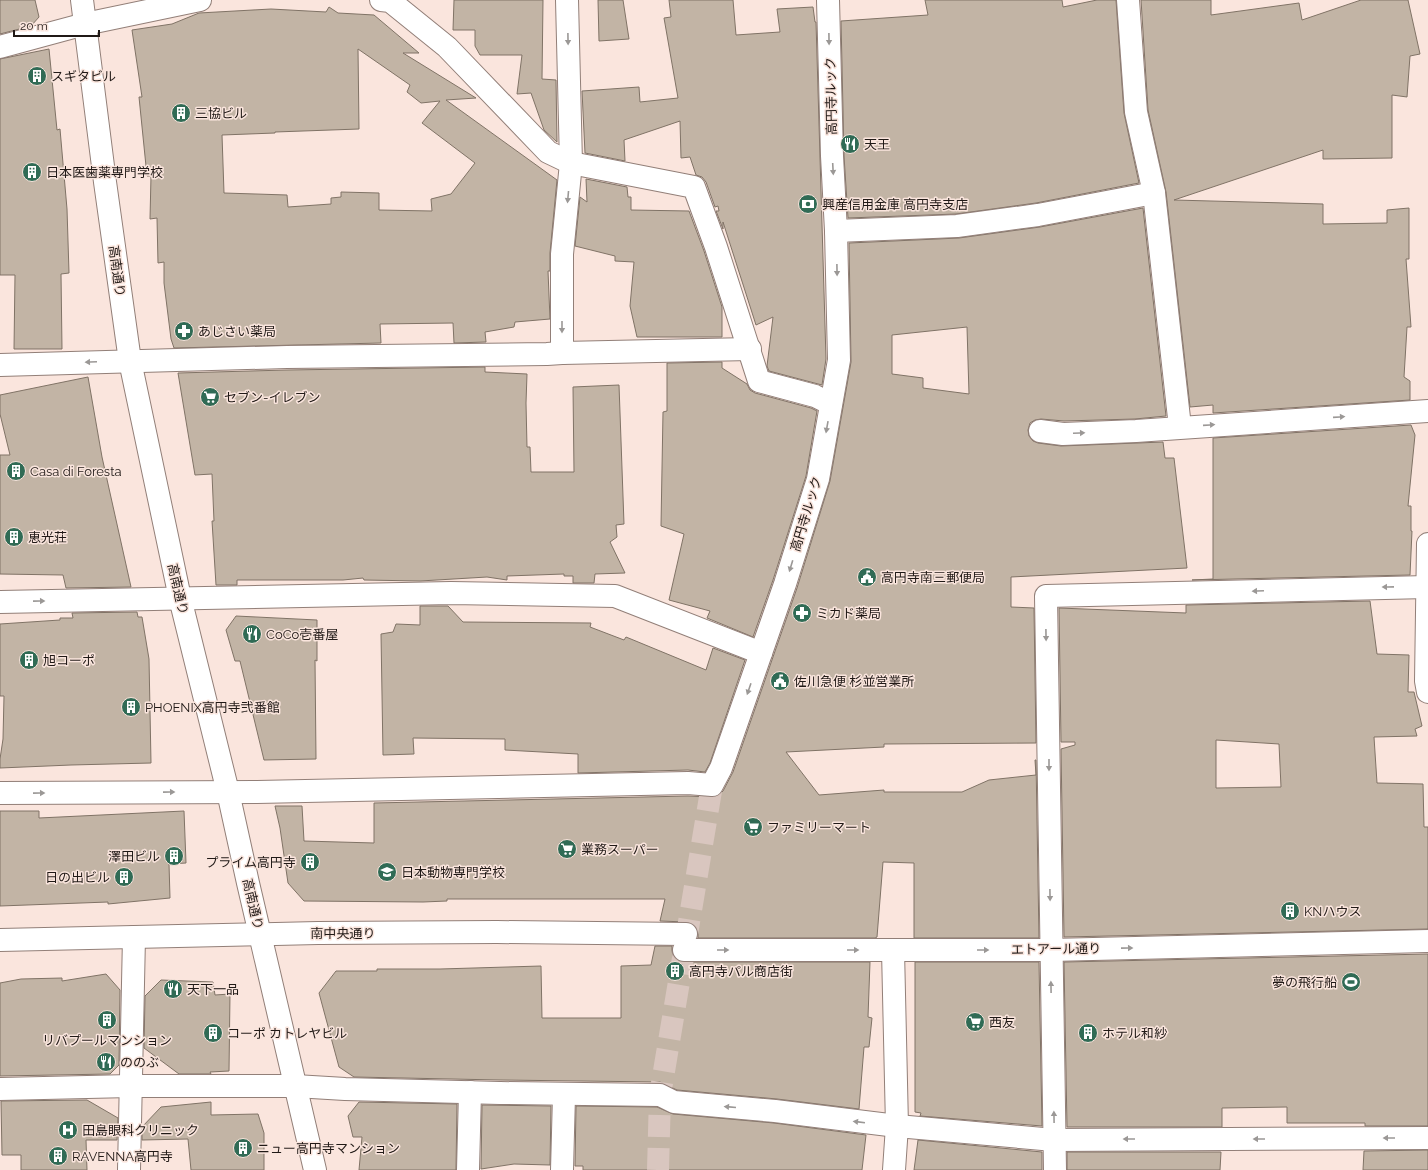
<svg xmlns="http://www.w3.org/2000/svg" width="1428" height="1170" viewBox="0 0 1428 1170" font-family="Raleway,'Noto Sans JP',sans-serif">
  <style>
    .building { fill: #c2b4a5; stroke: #807366; fill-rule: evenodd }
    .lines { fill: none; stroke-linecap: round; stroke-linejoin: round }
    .minor-tunnel { stroke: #d9c6bf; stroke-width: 22; stroke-dasharray: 22 11; stroke-linecap: butt }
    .minor-casing { stroke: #927f78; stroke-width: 24 }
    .minor { stroke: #fff; stroke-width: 22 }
    .oneway { fill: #9b9896 }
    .labels { text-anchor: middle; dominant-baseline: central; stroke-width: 3; stroke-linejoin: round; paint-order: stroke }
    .poi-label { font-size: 13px; fill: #201916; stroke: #fae5dd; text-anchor: start }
    .street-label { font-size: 13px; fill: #201916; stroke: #fae5dd }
  </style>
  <rect width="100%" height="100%" fill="#fae5dd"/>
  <g class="building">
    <path d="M 0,0 L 35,0 L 39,17 L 31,26 L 0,34 Z"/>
    <path d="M 454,0 L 543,0 L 542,79 L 556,80 L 557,142 L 544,130 L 531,93 L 517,94 L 522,55 L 480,55 L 475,46 L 475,30 L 453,30 Z"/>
    <path d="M 598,0 L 623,0 L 629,39 L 599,41 Z"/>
    <path d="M 669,0 L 733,0 L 736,35 L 780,32 L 777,9 L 813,7 L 815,22 L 816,22 L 826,359 L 822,385 L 769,371 L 767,366 L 773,317 L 756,325 L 723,222 L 723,229 L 716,211 L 719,211 L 718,206 L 715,207 L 706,182 L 702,177 L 696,175 L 690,157 L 681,158 L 680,121 L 624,140 L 625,161 L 585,153 L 582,91 L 639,87 L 640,102 L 678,98 L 664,18 L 671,17 Z"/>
    <path d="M 925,0 L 1062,0 L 1063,7 L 1097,0 L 1116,0 L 1124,113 L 1139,183 L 1036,203 L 956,214 L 848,218 L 844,156 L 841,21 L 928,15 Z"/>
    <path d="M 1141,0 L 1211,0 L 1211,15 L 1299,3 L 1302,20 L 1361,0 L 1408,0 L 1420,54 L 1410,56 L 1407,97 L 1392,95 L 1392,158 L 1323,159 L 1323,150 L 1174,200 L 1323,204 L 1323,224 L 1387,223 L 1387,210 L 1409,208 L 1409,259 L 1406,259 L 1411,327 L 1407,327 L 1404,377 L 1410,381 L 1410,400 L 1213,413 L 1213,405 L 1190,407 L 1166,192 L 1148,110 Z"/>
    <path d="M 329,7 L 338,13 L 374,15 L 419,53 L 403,53 L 476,98 L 446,100 L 557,180 L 550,253 L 550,271 L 548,271 L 550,319 L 515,322 L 514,327 L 485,332 L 486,342 L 454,343 L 453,323 L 380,324 L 381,343 L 174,348 L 171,339 L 164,283 L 164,262 L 158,263 L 157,218 L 150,219 L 151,176 L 147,176 L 139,97 L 142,97 L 132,30 L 172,24 L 199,13 L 271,9 L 326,12 ZM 358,49 L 410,85 L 407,92 L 421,103 L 440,101 L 422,123 L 475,163 L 451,194 L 431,199 L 432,211 L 379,210 L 379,193 L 341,192 L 341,197 L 331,198 L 331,204 L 288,207 L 287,195 L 224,193 L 222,135 L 275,133 L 275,132 L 359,129 Z"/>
    <path d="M 49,49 L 57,130 L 60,129 L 67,209 L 69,273 L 61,274 L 62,349 L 14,349 L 15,275 L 0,275 L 0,59 Z"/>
    <path d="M 586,179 L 627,187 L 628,197 L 631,197 L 631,210 L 689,211 L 704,251 L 722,307 L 722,337 L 637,337 L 630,306 L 634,262 L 615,261 L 615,256 L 575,246 L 580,197 L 587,202 Z"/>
    <path d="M 1143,208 L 1166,416 L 1135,419 L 1064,421 L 1041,419 L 1035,420 L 1030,423 L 1028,430 L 1029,436 L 1033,441 L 1038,443 L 1061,446 L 1163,442 L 1165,458 L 1174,458 L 1187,568 L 1011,577 L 1011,607 L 1034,608 L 1036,743 L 884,744 L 884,747 L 786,752 L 819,795 L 884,790 L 884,792 L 962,792 L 989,780 L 1036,775 L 1035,760 L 1036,760 L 1039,938 L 914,938 L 914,863 L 883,862 L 877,937 L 875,938 L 698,938 L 698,934 L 697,928 L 692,923 L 686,922 L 660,921 L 665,899 L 447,899 L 447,901 L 423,902 L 304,901 L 288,883 L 280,828 L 275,806 L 302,806 L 304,841 L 374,843 L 374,803 L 688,796 L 711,797 L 718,796 L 723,791 L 733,772 L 797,588 L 830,481 L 851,362 L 849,243 L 959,238 L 1040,227 ZM 967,327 L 969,394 L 923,388 L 923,378 L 892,374 L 892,335 Z"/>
    <path d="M 722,362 L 722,368 L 747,384 L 750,390 L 755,393 L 811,408 L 817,411 L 806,476 L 773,580 L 753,637 L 707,618 L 710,611 L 669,600 L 684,534 L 661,526 L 663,412 L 667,411 L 667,363 Z"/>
    <path d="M 485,367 L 485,372 L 527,374 L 526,403 L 527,447 L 530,447 L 531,472 L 574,472 L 573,387 L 619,385 L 624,524 L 616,525 L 617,537 L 610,542 L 625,573 L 595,574 L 594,583 L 573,583 L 573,576 L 564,576 L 564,574 L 507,576 L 507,580 L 487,577 L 420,581 L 364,580 L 363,578 L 343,580 L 237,580 L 237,585 L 216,585 L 212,521 L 214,521 L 212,474 L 195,475 L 178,373 L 287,370 Z"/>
    <path d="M 88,377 L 102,457 L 131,587 L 66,588 L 63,575 L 0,574 L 0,455 L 10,455 L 0,414 L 0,395 Z"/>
    <path d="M 1411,425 L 1415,435 L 1408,506 L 1411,506 L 1411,531 L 1412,531 L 1410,575 L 1192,580 L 1213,579 L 1213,438 Z"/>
    <path d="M 1370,601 L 1377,654 L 1409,655 L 1408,692 L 1414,692 L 1422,726 L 1415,729 L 1417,736 L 1374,737 L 1377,783 L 1423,784 L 1424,827 L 1428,827 L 1428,929 L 1064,937 L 1061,749 L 1075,745 L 1075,742 L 1061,742 L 1059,608 L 1186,613 L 1186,605 ZM 1216,740 L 1279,744 L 1281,787 L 1216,788 Z"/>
    <path d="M 420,606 L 448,606 L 463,622 L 591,623 L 590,627 L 624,640 L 626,637 L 706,670 L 713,648 L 745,660 L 710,763 L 705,772 L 688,770 L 578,773 L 578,754 L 505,750 L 505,739 L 413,738 L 414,754 L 383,755 L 381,634 L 393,632 L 396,624 L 420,625 Z"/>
    <path d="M 137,612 L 138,617 L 142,617 L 149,659 L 151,763 L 71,765 L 0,768 L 0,759 L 3,739 L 4,696 L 0,696 L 0,624 L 60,620 L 60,618 L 73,618 L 72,613 Z"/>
    <path d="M 236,616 L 317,620 L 317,661 L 315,660 L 316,759 L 264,760 L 240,661 L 235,661 L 226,630 Z"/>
    <path d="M 0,811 L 39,811 L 39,818 L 184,811 L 186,863 L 169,864 L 170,898 L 108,904 L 108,902 L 0,906 Z"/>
    <path d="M 655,946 L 672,946 L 672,950 L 673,957 L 678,961 L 684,962 L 870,962 L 868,1017 L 872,1018 L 869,1047 L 864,1047 L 859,1109 L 777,1099 L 677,1090 L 660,1082 L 500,1080 L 354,1077 L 339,1067 L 319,993 L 336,971 L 377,971 L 377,969 L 440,969 L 541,966 L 542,1018 L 621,1018 L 621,966 L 651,965 Z"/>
    <path d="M 1428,954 L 1428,1126 L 1365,1126 L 1365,1123 L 1287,1123 L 1287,1107 L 1222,1108 L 1222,1127 L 1067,1127 L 1064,962 Z"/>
    <path d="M 915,962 L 1039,962 L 1042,1126 L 920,1116 L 921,1113 L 915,1112 Z"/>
    <path d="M 106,974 L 120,990 L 119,1065 L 110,1074 L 0,1076 L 0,983 L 21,979 L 62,978 L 62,981 Z"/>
    <path d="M 161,980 L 213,982 L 215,995 L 230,994 L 229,1071 L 210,1072 L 211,1074 L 179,1074 L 144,1048 L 145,996 Z"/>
    <path d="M 87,1100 L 118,1118 L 117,1140 L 86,1140 L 87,1170 L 21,1170 L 21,1155 L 2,1155 L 1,1101 Z"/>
    <path d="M 211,1102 L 211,1115 L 258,1114 L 264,1133 L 264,1170 L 191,1170 L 188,1139 L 142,1140 L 142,1127 L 161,1107 Z"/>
    <path d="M 359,1102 L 457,1104 L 456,1170 L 359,1170 L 362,1137 L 353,1137 L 348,1116 Z"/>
    <path d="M 482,1105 L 551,1106 L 550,1165 L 514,1164 L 481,1169 Z"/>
    <path d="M 576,1106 L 657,1107 L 673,1114 L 774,1123 L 866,1135 L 862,1170 L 583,1170 L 583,1166 L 575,1166 Z"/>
    <path d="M 918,1140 L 1042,1152 L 1042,1170 L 914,1170 Z"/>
    <path d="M 1428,1150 L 1428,1170 L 1363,1170 L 1364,1151 Z"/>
    <path d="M 1067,1152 L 1221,1152 L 1220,1170 L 1067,1170 Z"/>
  </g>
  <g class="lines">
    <path class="minor-tunnel" d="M 658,1170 L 660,1095 L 712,785"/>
    <defs>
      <g id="minor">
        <path d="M 82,0 L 105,182 L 130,361 L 180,598 L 228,792 L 248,883 L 315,1170"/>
        <path d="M 381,0 L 390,1 L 447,47 L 548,152 L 571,163 L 694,187 L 716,247 L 759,381 L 815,396 L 831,404"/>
        <path d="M 1128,0 L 1136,112 L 1154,193 L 1180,427"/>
        <path d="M 0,47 L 85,24 L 200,0"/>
        <path d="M 836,231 L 957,226 L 1038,215 L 1154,193"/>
        <path d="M 562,353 L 562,254 L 571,163 L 567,0"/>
        <path d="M 0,365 L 287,357 L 547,354 L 562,353 L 750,349"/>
        <path d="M 1040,431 L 1063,434 L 1136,431 L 1428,411"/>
        <path d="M 1428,544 L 1426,681 L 1428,692"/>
        <path d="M 0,602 L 451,593 L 615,596 L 761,653"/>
        <path d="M 0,793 L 257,792 L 688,783 L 712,785 L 721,768 L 785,584 L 818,479 L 839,360 L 836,231 L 832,156 L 828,0"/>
        <path d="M 0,940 L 318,933 L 497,932 L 686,934"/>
        <path d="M 684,950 L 1051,950 L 1428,941"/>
        <path d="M 893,950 L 897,1126 L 894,1170"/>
        <path d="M 0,1089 L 131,1086 L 295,1086 L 345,1089 L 500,1093 L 660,1095 L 674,1102 L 775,1111 L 897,1126 L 1054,1140 L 1428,1138"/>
        <path d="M 129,1170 L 134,937"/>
        <path d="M 468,1170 L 470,1092"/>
        <path d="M 562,1170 L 564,1095"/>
        <path d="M 1055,1170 L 1046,596 L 1427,587"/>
      </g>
    </defs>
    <use href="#minor" class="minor-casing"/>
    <use href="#minor" class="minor"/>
  </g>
  <defs><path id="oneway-solid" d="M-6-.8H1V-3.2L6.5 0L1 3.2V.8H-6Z"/></defs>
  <g class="oneway">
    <use href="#oneway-solid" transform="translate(568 39) rotate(89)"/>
    <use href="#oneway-solid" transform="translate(829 39) rotate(89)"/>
    <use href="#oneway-solid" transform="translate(833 169) rotate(87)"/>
    <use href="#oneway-solid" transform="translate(568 197) rotate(95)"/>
    <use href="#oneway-solid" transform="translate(837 270) rotate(89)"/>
    <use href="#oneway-solid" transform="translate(562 327) rotate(90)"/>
    <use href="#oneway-solid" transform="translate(91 362) rotate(178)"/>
    <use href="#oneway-solid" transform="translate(1339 417) rotate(-4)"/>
    <use href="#oneway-solid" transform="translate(1209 425) rotate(-4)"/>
    <use href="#oneway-solid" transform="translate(827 427) rotate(100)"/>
    <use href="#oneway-solid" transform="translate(1079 433) rotate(-2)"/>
    <use href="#oneway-solid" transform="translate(791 566) rotate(107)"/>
    <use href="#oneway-solid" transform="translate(1388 587) rotate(179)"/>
    <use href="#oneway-solid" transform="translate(1258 591) rotate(178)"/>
    <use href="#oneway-solid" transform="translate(39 601) rotate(-1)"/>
    <use href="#oneway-solid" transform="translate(1046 635) rotate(89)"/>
    <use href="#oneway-solid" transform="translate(749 689) rotate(109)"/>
    <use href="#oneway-solid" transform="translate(1049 765) rotate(90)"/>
    <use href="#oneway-solid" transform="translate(169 792) rotate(-1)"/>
    <use href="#oneway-solid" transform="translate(39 793) rotate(-1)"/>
    <use href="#oneway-solid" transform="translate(1050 895) rotate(89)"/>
    <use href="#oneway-solid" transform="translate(1127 948) rotate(-1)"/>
    <use href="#oneway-solid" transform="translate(723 950)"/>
    <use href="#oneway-solid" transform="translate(853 950)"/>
    <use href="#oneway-solid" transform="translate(983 950)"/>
    <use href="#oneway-solid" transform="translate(1051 987) rotate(-91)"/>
    <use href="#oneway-solid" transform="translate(730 1107) rotate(-175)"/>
    <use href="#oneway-solid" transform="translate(1054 1117) rotate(-91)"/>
    <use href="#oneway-solid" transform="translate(859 1122) rotate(-173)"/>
    <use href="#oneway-solid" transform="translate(1389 1138) rotate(180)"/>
    <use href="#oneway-solid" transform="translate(1129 1139) rotate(180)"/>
    <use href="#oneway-solid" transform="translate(1259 1139) rotate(180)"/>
  </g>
  <defs>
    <symbol id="building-disc" viewBox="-11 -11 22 22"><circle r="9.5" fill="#306b55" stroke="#fae5dd"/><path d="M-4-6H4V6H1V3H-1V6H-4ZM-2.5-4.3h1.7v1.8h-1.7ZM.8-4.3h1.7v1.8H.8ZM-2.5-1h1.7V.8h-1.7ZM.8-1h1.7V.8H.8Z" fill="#fff"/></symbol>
    <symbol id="restaurant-disc" viewBox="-11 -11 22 22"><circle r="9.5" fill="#306b55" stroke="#fae5dd"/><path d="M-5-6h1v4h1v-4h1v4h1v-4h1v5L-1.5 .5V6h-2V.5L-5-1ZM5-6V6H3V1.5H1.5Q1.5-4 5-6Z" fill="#fff"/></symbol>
    <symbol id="bank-disc" viewBox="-11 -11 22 22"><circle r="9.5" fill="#306b55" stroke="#fae5dd"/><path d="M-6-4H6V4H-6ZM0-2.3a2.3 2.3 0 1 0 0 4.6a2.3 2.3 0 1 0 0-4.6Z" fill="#fff"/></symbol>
    <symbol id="pharmacy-disc" viewBox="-11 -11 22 22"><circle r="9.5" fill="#306b55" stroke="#fae5dd"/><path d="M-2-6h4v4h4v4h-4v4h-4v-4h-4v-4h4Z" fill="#fff"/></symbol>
    <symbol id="supermarket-disc" viewBox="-11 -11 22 22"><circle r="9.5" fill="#306b55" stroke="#fae5dd"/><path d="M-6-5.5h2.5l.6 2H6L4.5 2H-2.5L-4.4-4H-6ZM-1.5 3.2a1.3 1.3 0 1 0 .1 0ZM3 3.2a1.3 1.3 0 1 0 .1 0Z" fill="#fff"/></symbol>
    <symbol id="civic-disc" viewBox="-11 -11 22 22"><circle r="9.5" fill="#306b55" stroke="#fae5dd"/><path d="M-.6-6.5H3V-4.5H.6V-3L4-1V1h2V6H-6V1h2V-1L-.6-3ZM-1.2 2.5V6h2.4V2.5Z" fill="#fff"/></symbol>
    <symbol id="school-disc" viewBox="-11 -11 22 22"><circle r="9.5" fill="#306b55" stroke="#fae5dd"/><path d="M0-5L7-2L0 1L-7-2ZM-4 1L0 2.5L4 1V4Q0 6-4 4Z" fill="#fff"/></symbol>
    <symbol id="stadium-disc" viewBox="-11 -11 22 22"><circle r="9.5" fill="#306b55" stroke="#fae5dd"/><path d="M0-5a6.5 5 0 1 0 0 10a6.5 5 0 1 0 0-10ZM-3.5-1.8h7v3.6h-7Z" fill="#fff"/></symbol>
    <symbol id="hospital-disc" viewBox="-11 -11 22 22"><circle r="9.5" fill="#306b55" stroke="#fae5dd"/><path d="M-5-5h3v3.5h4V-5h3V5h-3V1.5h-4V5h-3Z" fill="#fff"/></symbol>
  </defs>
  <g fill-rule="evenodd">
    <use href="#building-disc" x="26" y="65" width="22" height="22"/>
    <use href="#building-disc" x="170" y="102" width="22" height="22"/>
    <use href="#restaurant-disc" x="839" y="133" width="22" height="22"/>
    <use href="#building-disc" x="21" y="161" width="22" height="22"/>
    <use href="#bank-disc" x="797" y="193" width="22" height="22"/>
    <use href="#pharmacy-disc" x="173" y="320" width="22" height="22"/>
    <use href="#supermarket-disc" x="199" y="386" width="22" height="22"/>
    <use href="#building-disc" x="5" y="460" width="22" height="22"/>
    <use href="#building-disc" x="3" y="526" width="22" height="22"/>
    <use href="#civic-disc" x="856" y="566" width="22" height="22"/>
    <use href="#pharmacy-disc" x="791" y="602" width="22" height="22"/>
    <use href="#restaurant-disc" x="241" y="623" width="22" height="22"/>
    <use href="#building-disc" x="18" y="649" width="22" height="22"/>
    <use href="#civic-disc" x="769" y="670" width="22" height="22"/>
    <use href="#building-disc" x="120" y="696" width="22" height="22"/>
    <use href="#supermarket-disc" x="742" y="816" width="22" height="22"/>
    <use href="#supermarket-disc" x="556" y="838" width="22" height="22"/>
    <use href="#building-disc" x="163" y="845" width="22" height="22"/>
    <use href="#building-disc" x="299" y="851" width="22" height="22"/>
    <use href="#school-disc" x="376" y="861" width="22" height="22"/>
    <use href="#building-disc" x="113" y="866" width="22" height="22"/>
    <use href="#building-disc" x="1279" y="900" width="22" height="22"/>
    <use href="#building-disc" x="664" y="960" width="22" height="22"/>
    <use href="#stadium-disc" x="1340" y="971" width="22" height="22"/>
    <use href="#restaurant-disc" x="162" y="978" width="22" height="22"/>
    <use href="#building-disc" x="96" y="1009" width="22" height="22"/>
    <use href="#supermarket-disc" x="964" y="1011" width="22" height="22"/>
    <use href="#building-disc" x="202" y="1022" width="22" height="22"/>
    <use href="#building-disc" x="1077" y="1022" width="22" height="22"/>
    <use href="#restaurant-disc" x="95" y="1051" width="22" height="22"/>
    <use href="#hospital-disc" x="57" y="1119" width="22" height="22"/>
    <use href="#building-disc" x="232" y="1137" width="22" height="22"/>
    <use href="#building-disc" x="47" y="1145" width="22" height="22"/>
  </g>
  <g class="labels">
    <g class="poi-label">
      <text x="51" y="76">スギタビル</text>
      <text x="195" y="113">三協ビル</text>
      <text x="864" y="144">天王</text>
      <text x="46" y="172">日本医歯薬専門学校</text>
      <text x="822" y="204">興産信用金庫 高円寺支店</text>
      <text x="198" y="331">あじさい薬局</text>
      <text x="224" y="397">セブン-イレブン</text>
      <text x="30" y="471">Casa di Foresta</text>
      <text x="28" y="537">恵光荘</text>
      <text x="881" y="577">高円寺南三郵便局</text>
      <text x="816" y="613">ミカド薬局</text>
      <text x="266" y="634">CoCo壱番屋</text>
      <text x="43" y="660">旭コーポ</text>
      <text x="794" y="681">佐川急便 杉並営業所</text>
      <text x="145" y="707">PHOENIX高円寺弐番館</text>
      <text x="767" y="827">ファミリーマート</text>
      <text x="581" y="849">業務スーパー</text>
      <text x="160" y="856" text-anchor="end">澤田ビル</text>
      <text x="296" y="862" text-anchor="end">プライム高円寺</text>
      <text x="401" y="872">日本動物専門学校</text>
      <text x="110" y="877" text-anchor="end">日の出ビル</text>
      <text x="1304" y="911">KNハウス</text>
      <text x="689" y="971">高円寺パル商店街</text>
      <text x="1337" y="982" text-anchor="end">夢の飛行船</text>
      <text x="187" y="989">天下一品</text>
      <text x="989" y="1022">西友</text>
      <text x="227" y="1033">コーポ カトレヤビル</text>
      <text x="1102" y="1033">ホテル和紗</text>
      <text x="107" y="1040" text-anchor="middle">リバプールマンション</text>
      <text x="120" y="1062">ののぶ</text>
      <text x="82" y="1130">田島眼科クリニック</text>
      <text x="257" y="1148">ニュー高円寺マンション</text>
      <text x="72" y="1156">RAVENNA高円寺</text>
    </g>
    <g class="street-label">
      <text transform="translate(831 96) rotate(-91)">高円寺ルック</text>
      <text transform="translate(117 271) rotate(82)">高南通り</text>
      <text transform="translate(806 514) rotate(-73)">高円寺ルック</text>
      <text transform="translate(178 589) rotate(77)">高南通り</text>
      <text transform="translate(253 904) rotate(77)">高南通り</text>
      <text x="343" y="933">南中央通り</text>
      <text transform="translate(1056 949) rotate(-1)">エトアール通り</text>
    </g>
  </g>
  <path d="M14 30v6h85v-6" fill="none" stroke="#201916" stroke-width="2"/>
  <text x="20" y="30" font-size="12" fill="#201916" stroke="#fae5dd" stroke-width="3" paint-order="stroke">20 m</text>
</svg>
